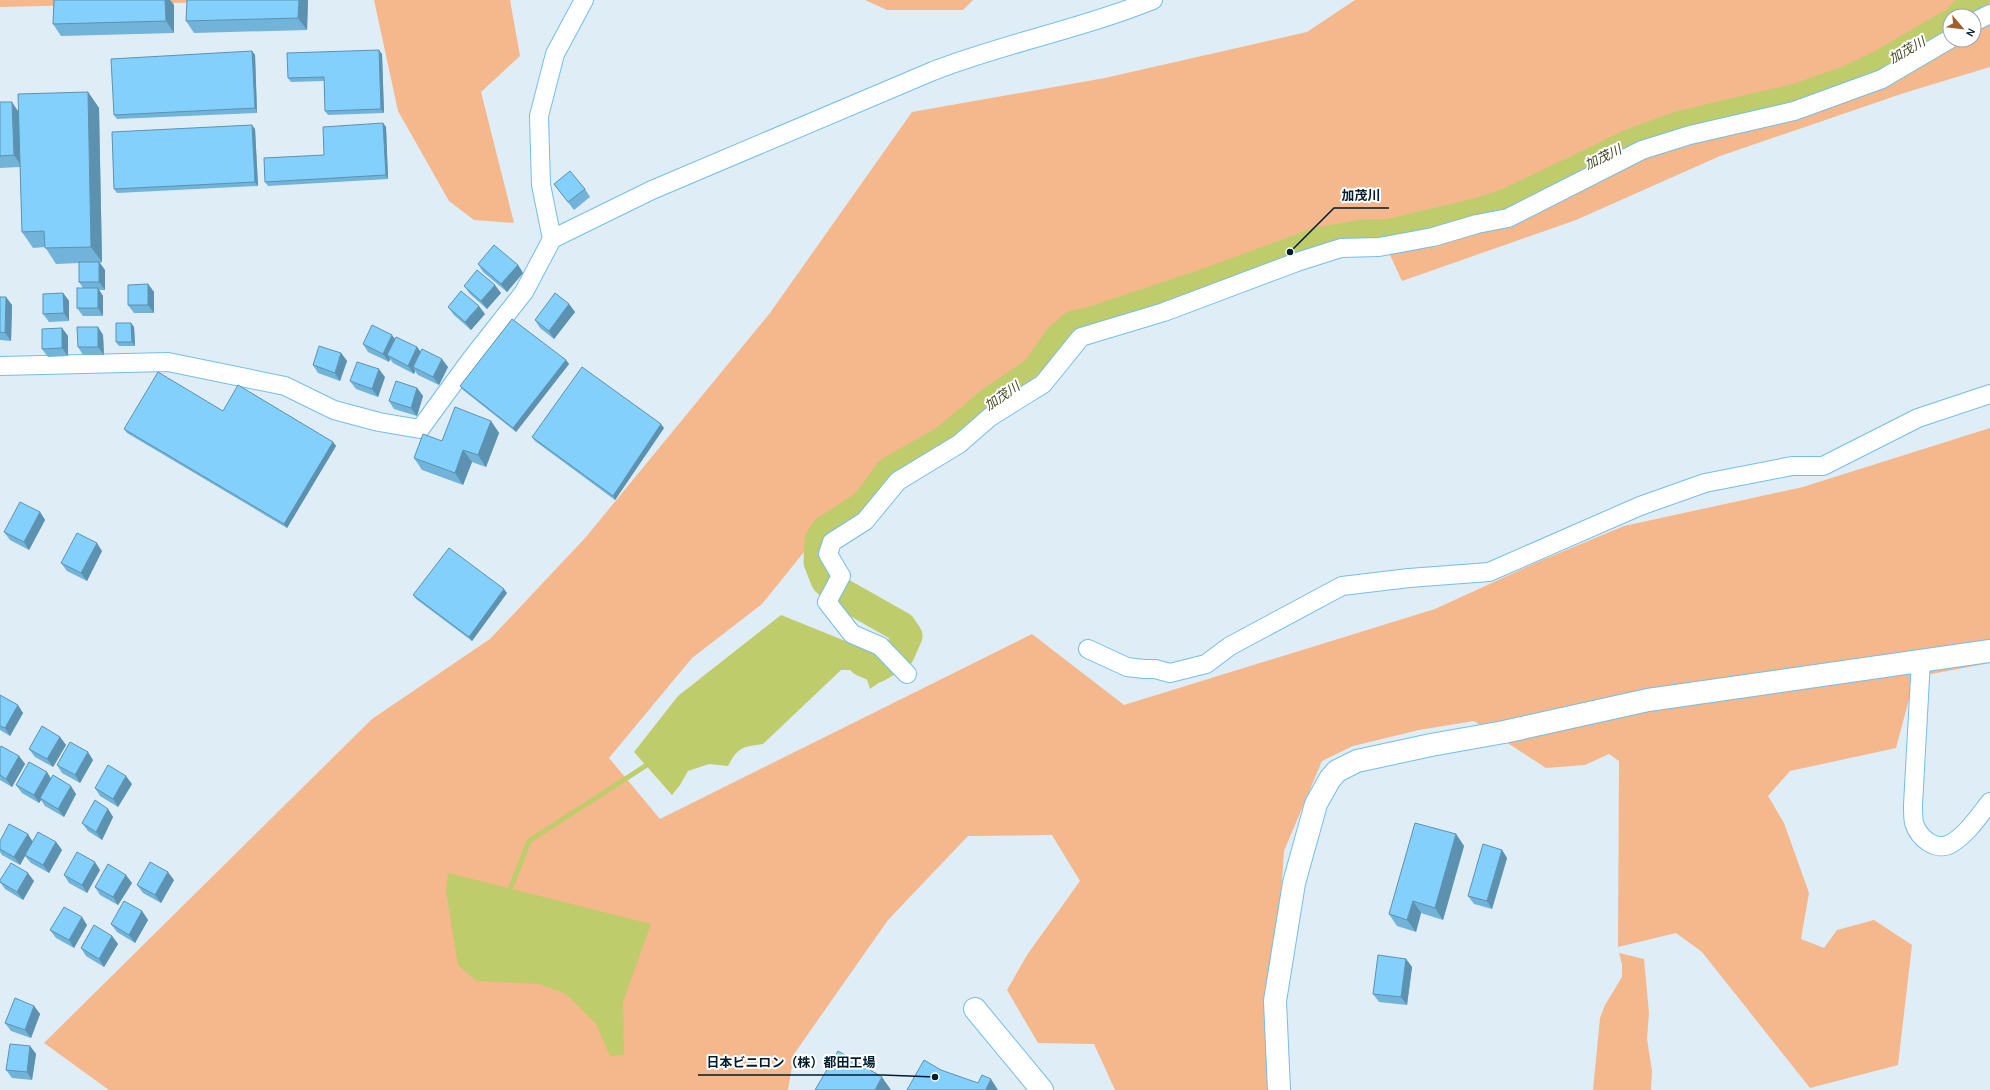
<svg xmlns="http://www.w3.org/2000/svg" width="1990" height="1090" viewBox="0 0 1990 1090" font-family="Karla,'Noto Sans JP',sans-serif">
  <style>
    .green { fill: #f5b78c; fill-rule: evenodd }
    .water { fill: #becc6b }
    .lines { fill: none; stroke-linecap: round; stroke-linejoin: round }
    .stream { stroke: #becc6b; stroke-width: 5 }
    .river { stroke: #becc6b; stroke-width: 31 }
    .street-casing { stroke: #74bee9; stroke-width: 20 }
    .secondary-casing { stroke: #74bee9; stroke-width: 24 }
    .street { stroke: #fff; stroke-width: 18 }
    .secondary { stroke: #fff; stroke-width: 22 }
    .wall { fill: #72b3d9 }
    .shaded-wall { fill: #5c92b0 }
    .building { fill: #84d0fc; stroke: #5c92b0 }
    .labels { text-anchor: middle; dominant-baseline: central; stroke-width: 4; stroke-linejoin: round; paint-order: stroke }
    .water-label { font-size: 13px; font-style: italic; fill: #42481f; stroke: #fff }
    .leader { fill: none; stroke: #001d2e; stroke-width: 1.5 }
    .callout-dot { fill: #001d2e; stroke: #fff; stroke-width: 1.5 }
    .callout-label { font-size: 13px; text-anchor: middle; font-weight: bold; fill: #001d2e; stroke: #fff; stroke-width: 4; stroke-linejoin: round; paint-order: stroke }
  </style>
  <rect width="100%" height="100%" fill="#dfedf6"/>
  <g class="green">
    <path d="M 0,0 L 297,0 L 0,7 Z"/>
    <path d="M 374,0 L 510,0 L 520,56 L 481,92 L 514,223 L 474,220 L 449,201 L 398,111 Z"/>
    <path d="M 865,0 L 973,0 L 963,10 L 887,10 Z"/>
    <path d="M 1355,0 L 1990,0 L 1990,67 L 1904,93 L 1720,156 L 1576,220 L 1402,281 L 1384,242 L 1083,345 L 888,477 L 821,531 L 762,604 L 692,658 L 609,758 L 660,819 L 1032,634 L 1124,705 L 1435,609 L 1535,563 L 1624,526 L 1803,487 L 1990,428 L 1990,663 L 1915,677 L 1896,748 L 1790,771 L 1768,796 L 1784,823 L 1809,893 L 1801,939 L 1824,948 L 1837,930 L 1874,920 L 1912,945 L 1898,1065 L 1810,1088 L 1702,952 L 1676,933 L 1618,947 L 1619,761 L 1609,754 L 1585,765 L 1546,768 L 1474,721 L 1419,730 L 1353,746 L 1322,761 L 1284,851 L 1268,1090 L 1115,1090 L 1094,1044 L 1038,1043 L 1007,990 L 1027,955 L 1080,881 L 1052,835 L 968,836 L 888,920 L 794,1054 L 788,1090 L 109,1090 L 44,1043 L 372,719 L 490,639 L 586,537 L 770,313 L 912,112 L 1105,78 L 1307,32 ZM 1950,16 L 1974,16 L 1974,40 L 1950,40 Z"/>
    <path d="M 1619,953 L 1644,959 L 1649,1013 L 1647,1039 L 1652,1071 L 1651,1090 L 1593,1090 L 1600,1018 L 1605,1005 L 1622,977 L 1622,964 Z"/>
  </g>
  <g class="water">
    <path d="M 781,615 L 875,653 L 895,671 L 870,689 L 864,670 L 841,670 L 763,744 C 742,747 738,747 728,766 L 709,764 L 688,771 L 680,785 L 672,795 L 634,752 L 678,696 Z"/>
    <path d="M 448,873 L 651,924 L 623,1002 L 624,1055 L 610,1056 L 596,1024 L 566,994 L 539,984 L 476,981 L 458,965 L 446,891 Z"/>
  </g>
  <g class="lines">
    <path class="stream" d="M 508,895 L 529,841 L 650,763"/>
    <g class="river">
      <path d="M 1961,16 L 1974,5 L 1989,0"/>
      <path d="M 863,661 L 877,667 L 899,654 L 907,636 L 901,627 L 839,592 L 826,580 L 819,562 L 820,540 L 826,531 L 866,505 L 890,472 L 945,441 L 990,403 L 1037,371 L 1059,339 L 1074,326 L 1092,322 L 1209,283 L 1317,243 L 1363,235 L 1387,235 L 1483,212 L 1507,204 L 1634,143 L 1681,126 L 1797,99 L 1848,81 L 1880,66 L 1950,25"/>
    </g>
    <defs>
      <g id="street">
        <path d="M 1974,22 L 1990,14"/>
        <path d="M 552,239 L 652,190 L 933,71 C 1005,43 1081,29 1153,0"/>
        <path d="M 0,366 L 168,362 L 285,386 L 334,410 L 379,422 L 420,429 L 472,358 L 524,292 L 552,239 L 541,185 L 539,116 L 555,54 L 584,0"/>
        <path d="M 1088,649 L 1127,667 L 1144,669 L 1155,669 L 1170,673 L 1206,664 L 1230,646 L 1342,586 L 1409,578 L 1489,572 L 1640,506 L 1705,483 L 1792,466 L 1823,466 L 1918,418 L 1990,394"/>
        <path d="M 1921,660 L 1913,805 C 1913,811 1913,818 1914,823 C 1919,838 1936,853 1952,843 C 1967,834 1979,816 1990,802"/>
        <path d="M 907,674 L 880,646 L 852,634 L 827,602 L 841,576 L 828,554 L 832,542 L 865,521 L 898,481 L 959,444 L 990,417 L 1043,384 L 1081,337 L 1164,312 L 1297,262 L 1341,248 L 1379,247 L 1433,237 L 1477,224 L 1508,218 L 1642,150 L 1690,135 L 1794,111 L 1882,79 L 1950,39"/>
      </g>
      <g id="secondary">
        <path d="M 975,1009 L 1042,1090"/>
        <path d="M 1279,1090 L 1275,1001 L 1294,883 L 1316,804 L 1330,779 L 1337,771 L 1357,761 L 1431,745 L 1504,732 L 1648,700 L 1990,651"/>
      </g>
    </defs>
    <use href="#street" class="street-casing"/>
    <use href="#secondary" class="secondary-casing"/>
    <use href="#street" class="street"/>
    <use href="#secondary" class="secondary"/>
  </g>
  <g class="wall">
    <path d="M 54,0 L 170,0 L 174,5 L 174,33 L 61,36 L 53,24 Z"/>
    <path d="M 308,0 L 307,30 L 194,33 L 186,21 Z"/>
    <path d="M 252,51 L 255,55 L 257,113 L 117,119 L 114,115 Z"/>
    <path d="M 382,54 L 384,113 L 328,115 L 325,111 L 324,81 L 291,82 L 288,78 Z"/>
    <path d="M 88,92 L 99,108 L 102,262 L 100,263 L 105,270 L 105,290 L 99,290 L 103,296 L 103,316 L 83,316 L 77,308 L 83,288 L 79,282 L 79,263 L 56,264 L 45,247 L 33,248 L 22,232 L 20,167 L 0,168 L 0,102 L 19,112 Z"/>
    <path d="M 383,123 L 386,127 L 388,179 L 268,186 L 265,182 L 324,155 Z"/>
    <path d="M 255,129 L 258,186 L 117,193 L 114,189 Z"/>
    <path d="M 554,184 L 585,189 L 590,197 L 574,210 Z"/>
    <path d="M 478,264 L 518,265 L 523,273 L 507,292 L 483,272 Z"/>
    <path d="M 148,284 L 154,292 L 154,313 L 134,313 L 128,305 Z"/>
    <path d="M 464,286 L 501,293 L 487,309 L 470,294 Z"/>
    <path d="M 63,293 L 69,301 L 69,321 L 49,322 L 43,314 Z"/>
    <path d="M 0,297 L 12,305 L 11,341 L 0,340 Z"/>
    <path d="M 569,304 L 575,312 L 554,339 L 540,328 L 535,320 Z"/>
    <path d="M 448,307 L 485,314 L 471,330 L 454,315 Z"/>
    <path d="M 131,323 L 134,327 L 135,346 L 119,346 L 116,342 Z"/>
    <path d="M 98,327 L 103,335 L 104,355 L 83,355 L 78,347 Z"/>
    <path d="M 62,328 L 68,336 L 68,356 L 48,357 L 42,349 Z"/>
    <path d="M 395,339 L 417,347 L 420,351 L 448,367 L 439,385 L 418,375 L 415,371 L 414,374 L 393,363 L 390,359 L 389,362 L 368,352 L 363,344 Z"/>
    <path d="M 341,353 L 347,361 L 340,381 L 318,373 L 313,365 Z"/>
    <path d="M 566,360 L 569,364 L 516,432 L 463,390 L 460,386 Z"/>
    <path d="M 385,377 L 378,397 L 356,389 L 350,381 Z"/>
    <path d="M 417,388 L 423,396 L 417,416 L 394,409 L 389,401 Z"/>
    <path d="M 223,411 L 333,442 L 336,446 L 287,528 L 127,433 L 124,429 Z"/>
    <path d="M 491,421 L 499,433 L 486,467 L 472,462 L 463,485 L 422,470 L 414,458 L 442,441 Z"/>
    <path d="M 664,428 L 615,500 L 535,441 L 532,437 Z"/>
    <path d="M 40,512 L 45,520 L 29,550 L 10,540 L 4,532 Z"/>
    <path d="M 102,551 L 87,581 L 67,571 L 61,563 Z"/>
    <path d="M 507,593 L 472,641 L 416,599 L 413,595 Z"/>
    <path d="M 0,695 L 23,713 L 10,736 L 0,730 Z"/>
    <path d="M 60,737 L 66,745 L 53,767 L 35,757 L 29,749 Z"/>
    <path d="M 0,748 L 19,756 L 25,764 L 12,787 L 0,780 Z"/>
    <path d="M 93,760 L 80,783 L 62,773 L 57,765 Z"/>
    <path d="M 51,778 L 76,794 L 64,817 L 45,806 L 41,800 L 39,803 L 22,793 L 16,785 Z"/>
    <path d="M 132,784 L 118,807 L 100,796 L 95,788 Z"/>
    <path d="M 108,809 L 113,817 L 102,840 L 88,831 L 82,823 Z"/>
    <path d="M 1456,834 L 1464,846 L 1443,920 L 1421,913 L 1416,932 L 1397,926 L 1389,914 Z"/>
    <path d="M 0,841 L 56,842 L 62,850 L 49,873 L 31,863 L 25,856 L 20,865 L 2,855 L 0,852 Z"/>
    <path d="M 1502,850 L 1507,858 L 1492,909 L 1474,904 L 1468,896 Z"/>
    <path d="M 100,870 L 87,893 L 69,883 L 64,875 Z"/>
    <path d="M 0,880 L 34,881 L 23,900 L 5,889 L 0,882 Z"/>
    <path d="M 174,880 L 161,903 L 143,893 L 137,885 Z"/>
    <path d="M 132,883 L 118,905 L 100,895 L 95,887 Z"/>
    <path d="M 142,911 L 148,920 L 135,943 L 117,932 L 111,924 Z"/>
    <path d="M 87,925 L 74,948 L 56,938 L 50,930 Z"/>
    <path d="M 112,936 L 118,944 L 104,967 L 86,956 L 81,948 Z"/>
    <path d="M 1406,959 L 1412,967 L 1407,1005 L 1379,1002 L 1373,994 Z"/>
    <path d="M 34,1006 L 40,1014 L 31,1038 L 11,1031 L 5,1023 Z"/>
    <path d="M 30,1046 L 36,1054 L 32,1080 L 12,1078 L 6,1070 Z"/>
  </g>
  <g class="shaded-wall">
    <path d="M 165,0 L 170,0 L 174,5 L 174,33 L 166,21 Z"/>
    <path d="M 299,0 L 308,0 L 307,30 L 298,18 Z"/>
    <path d="M 379,50 L 382,54 L 384,113 L 381,109 Z"/>
    <path d="M 252,51 L 255,55 L 257,113 L 255,108 Z"/>
    <path d="M 88,92 L 99,108 L 102,262 L 91,247 Z"/>
    <path d="M 12,102 L 20,114 L 22,167 L 14,155 Z"/>
    <path d="M 383,123 L 386,127 L 388,179 L 386,175 Z"/>
    <path d="M 252,125 L 255,129 L 258,186 L 255,182 Z"/>
    <path d="M 99,262 L 105,270 L 105,290 L 99,282 Z"/>
    <path d="M 518,265 L 523,273 L 507,292 L 501,284 Z"/>
    <path d="M 148,284 L 154,292 L 154,313 L 148,305 Z"/>
    <path d="M 495,285 L 501,293 L 487,309 L 481,301 Z"/>
    <path d="M 98,288 L 103,296 L 103,316 L 98,308 Z"/>
    <path d="M 63,293 L 69,301 L 69,321 L 64,313 Z"/>
    <path d="M 6,297 L 12,305 L 11,341 L 5,333 Z"/>
    <path d="M 569,304 L 575,312 L 554,339 L 549,331 Z"/>
    <path d="M 479,306 L 485,314 L 471,330 L 465,322 Z"/>
    <path d="M 131,323 L 134,327 L 135,346 L 132,342 Z"/>
    <path d="M 98,327 L 103,335 L 104,355 L 98,347 Z"/>
    <path d="M 62,328 L 68,336 L 68,356 L 62,348 Z"/>
    <path d="M 392,335 L 398,343 L 387,355 L 390,359 L 389,362 L 383,354 Z"/>
    <path d="M 417,347 L 423,355 L 413,367 L 415,371 L 414,374 L 408,366 Z"/>
    <path d="M 341,353 L 347,361 L 340,381 L 335,373 Z"/>
    <path d="M 442,359 L 448,367 L 439,385 L 433,377 Z"/>
    <path d="M 566,360 L 569,364 L 516,432 L 513,428 Z"/>
    <path d="M 379,369 L 385,377 L 378,397 L 372,389 Z"/>
    <path d="M 417,388 L 423,396 L 417,416 L 411,408 Z"/>
    <path d="M 491,421 L 499,433 L 486,467 L 478,455 Z"/>
    <path d="M 661,424 L 664,428 L 615,500 L 613,496 Z"/>
    <path d="M 333,442 L 336,446 L 287,528 L 284,524 Z"/>
    <path d="M 463,450 L 472,462 L 463,485 L 455,473 Z"/>
    <path d="M 40,512 L 45,520 L 29,550 L 24,542 Z"/>
    <path d="M 97,543 L 102,551 L 87,581 L 81,573 Z"/>
    <path d="M 504,589 L 507,593 L 472,641 L 469,637 Z"/>
    <path d="M 18,705 L 23,713 L 10,736 L 5,728 Z"/>
    <path d="M 60,737 L 66,745 L 53,767 L 47,759 Z"/>
    <path d="M 88,752 L 93,760 L 80,783 L 75,775 Z"/>
    <path d="M 19,756 L 25,764 L 12,787 L 6,779 Z"/>
    <path d="M 47,772 L 52,780 L 40,798 L 41,800 L 39,803 L 34,795 Z"/>
    <path d="M 126,776 L 132,784 L 118,807 L 113,799 Z"/>
    <path d="M 71,786 L 76,794 L 64,817 L 58,809 Z"/>
    <path d="M 108,809 L 113,817 L 102,840 L 96,832 Z"/>
    <path d="M 28,834 L 33,842 L 20,865 L 14,857 Z"/>
    <path d="M 1456,834 L 1464,846 L 1443,920 L 1435,908 Z"/>
    <path d="M 56,842 L 62,850 L 49,873 L 43,865 Z"/>
    <path d="M 1502,850 L 1507,858 L 1492,909 L 1487,901 Z"/>
    <path d="M 95,862 L 100,870 L 87,893 L 82,885 Z"/>
    <path d="M 168,872 L 174,880 L 161,903 L 155,895 Z"/>
    <path d="M 28,873 L 34,881 L 23,900 L 17,892 Z"/>
    <path d="M 126,875 L 132,883 L 118,905 L 113,897 Z"/>
    <path d="M 1413,901 L 1421,913 L 1416,932 L 1407,920 Z"/>
    <path d="M 142,911 L 148,920 L 135,943 L 129,935 Z"/>
    <path d="M 82,917 L 87,925 L 74,948 L 69,940 Z"/>
    <path d="M 112,936 L 118,944 L 104,967 L 99,959 Z"/>
    <path d="M 1406,959 L 1412,967 L 1407,1005 L 1401,997 Z"/>
    <path d="M 34,1006 L 40,1014 L 31,1038 L 25,1030 Z"/>
    <path d="M 30,1046 L 36,1054 L 32,1080 L 27,1072 Z"/>
    <path d="M 882,1077 L 891,1090 L 875,1090 Z"/>
    <path d="M 991,1079 L 998,1090 L 987,1090 L 986,1089 Z"/>
  </g>
  <g class="building">
    <path d="M 54,0 L 165,0 L 166,21 L 53,24 Z"/>
    <path d="M 187,0 L 299,0 L 298,18 L 186,21 Z"/>
    <path d="M 379,50 L 381,109 L 325,111 L 324,77 L 288,78 L 287,53 Z"/>
    <path d="M 252,51 L 255,108 L 114,115 L 111,59 Z"/>
    <path d="M 88,92 L 91,247 L 45,248 L 44,231 L 22,232 L 18,94 Z"/>
    <path d="M 0,102 L 12,102 L 14,155 L 0,156 Z"/>
    <path d="M 383,123 L 386,175 L 265,182 L 264,158 L 324,155 L 323,127 Z"/>
    <path d="M 252,125 L 255,182 L 114,189 L 112,132 Z"/>
    <path d="M 570,171 L 585,189 L 568,202 L 554,184 Z"/>
    <path d="M 494,245 L 518,265 L 501,284 L 478,264 Z"/>
    <rect x="79" y="262" width="20" height="20"/>
    <path d="M 477,270 L 495,285 L 481,301 L 464,286 Z"/>
    <path d="M 148,284 L 148,305 L 128,305 L 128,285 Z"/>
    <rect x="77" y="288" width="21" height="20"/>
    <path d="M 461,291 L 479,306 L 465,322 L 448,307 Z"/>
    <path d="M 63,293 L 64,313 L 43,314 L 43,294 Z"/>
    <path d="M 555,293 L 569,304 L 549,331 L 535,320 Z"/>
    <path d="M 0,297 L 6,297 L 5,333 L 0,332 Z"/>
    <path d="M 512,319 L 566,360 L 513,428 L 460,386 Z"/>
    <path d="M 116,323 L 131,323 L 132,342 L 116,342 Z"/>
    <path d="M 372,325 L 392,335 L 383,354 L 363,344 Z"/>
    <path d="M 77,327 L 98,327 L 98,347 L 78,347 Z"/>
    <path d="M 62,328 L 62,348 L 42,349 L 42,329 Z"/>
    <path d="M 396,337 L 417,347 L 408,366 L 387,355 Z"/>
    <path d="M 319,346 L 341,353 L 335,373 L 313,365 Z"/>
    <path d="M 422,349 L 442,359 L 433,377 L 413,367 Z"/>
    <path d="M 357,362 L 379,369 L 372,389 L 350,381 Z"/>
    <path d="M 582,367 L 661,424 L 613,496 L 532,437 Z"/>
    <path d="M 158,372 L 223,411 L 238,385 L 333,442 L 284,524 L 124,429 Z"/>
    <path d="M 396,381 L 417,388 L 411,408 L 389,401 Z"/>
    <path d="M 455,407 L 491,421 L 478,455 L 463,450 L 455,473 L 414,458 L 423,434 L 442,441 Z"/>
    <path d="M 20,502 L 40,512 L 24,542 L 4,532 Z"/>
    <path d="M 77,533 L 97,543 L 81,573 L 61,563 Z"/>
    <path d="M 449,548 L 504,589 L 469,637 L 413,595 Z"/>
    <path d="M 0,695 L 18,705 L 5,728 L 0,726 Z"/>
    <path d="M 42,726 L 60,737 L 47,759 L 29,749 Z"/>
    <path d="M 70,742 L 88,752 L 75,775 L 57,765 Z"/>
    <path d="M 1,746 L 19,756 L 6,779 L 0,775 L 0,748 Z"/>
    <path d="M 29,762 L 47,772 L 34,795 L 16,785 Z"/>
    <path d="M 108,765 L 126,776 L 113,799 L 95,788 Z"/>
    <path d="M 53,775 L 71,786 L 58,809 L 40,798 Z"/>
    <path d="M 95,800 L 108,809 L 96,832 L 82,823 Z"/>
    <path d="M 1415,823 L 1456,834 L 1435,908 L 1413,901 L 1407,920 L 1389,914 Z"/>
    <path d="M 9,824 L 28,834 L 14,857 L 0,849 L 0,841 Z"/>
    <path d="M 38,832 L 56,842 L 43,865 L 25,855 Z"/>
    <path d="M 1483,844 L 1502,850 L 1487,901 L 1468,896 Z"/>
    <path d="M 77,852 L 95,862 L 82,885 L 64,875 Z"/>
    <path d="M 150,862 L 168,872 L 155,895 L 137,885 Z"/>
    <path d="M 11,863 L 28,873 L 17,892 L 0,882 L 0,880 Z"/>
    <path d="M 108,864 L 126,875 L 113,897 L 95,887 Z"/>
    <path d="M 124,901 L 142,911 L 129,935 L 111,924 Z"/>
    <path d="M 64,907 L 82,917 L 69,940 L 50,930 Z"/>
    <path d="M 94,925 L 112,936 L 99,959 L 81,948 Z"/>
    <path d="M 1378,955 L 1406,959 L 1401,997 L 1373,994 Z"/>
    <path d="M 15,998 L 34,1006 L 25,1030 L 5,1023 Z"/>
    <path d="M 10,1044 L 30,1046 L 27,1072 L 6,1070 Z"/>
    <path d="M 838,1051 L 882,1077 L 875,1090 L 815,1090 Z"/>
    <path d="M 924,1060 L 941,1070 L 978,1083 L 982,1075 L 991,1079 L 986,1089 L 987,1090 L 907,1090 Z"/>
  </g>
  <g class="labels">
    <g class="water-label">
      <text transform="translate(1907 50) rotate(-30)">加茂川</text>
      <text transform="translate(1603 157) rotate(-26)">加茂川</text>
      <text transform="translate(1002 396) rotate(-35)">加茂川</text>
    </g>
  </g>
  <path class="leader" d="M1290 252L1334 208H1389M935 1077L883 1075H698"/>
  <g class="callout-dot">
    <circle cx="1290" cy="252" r="4"/>
    <circle cx="935" cy="1077" r="4"/>
  </g>
  <g class="callout-label">
    <text x="1361" y="200">加茂川</text>
    <text x="791" y="1067">日本ビニロン（株）都田工場</text>
  </g>
  <g transform="translate(1962 28) rotate(118)"><circle r="19" fill="#ffffff" stroke="#99a5ab"/>
  <path d="M0-3L7 15L0 10L-7 15Z" fill="#a05e2b"/>
  <text y="-6" font-size="11" font-weight="bold" text-anchor="middle" fill="#001d2e">N</text>
  </g>
</svg>
